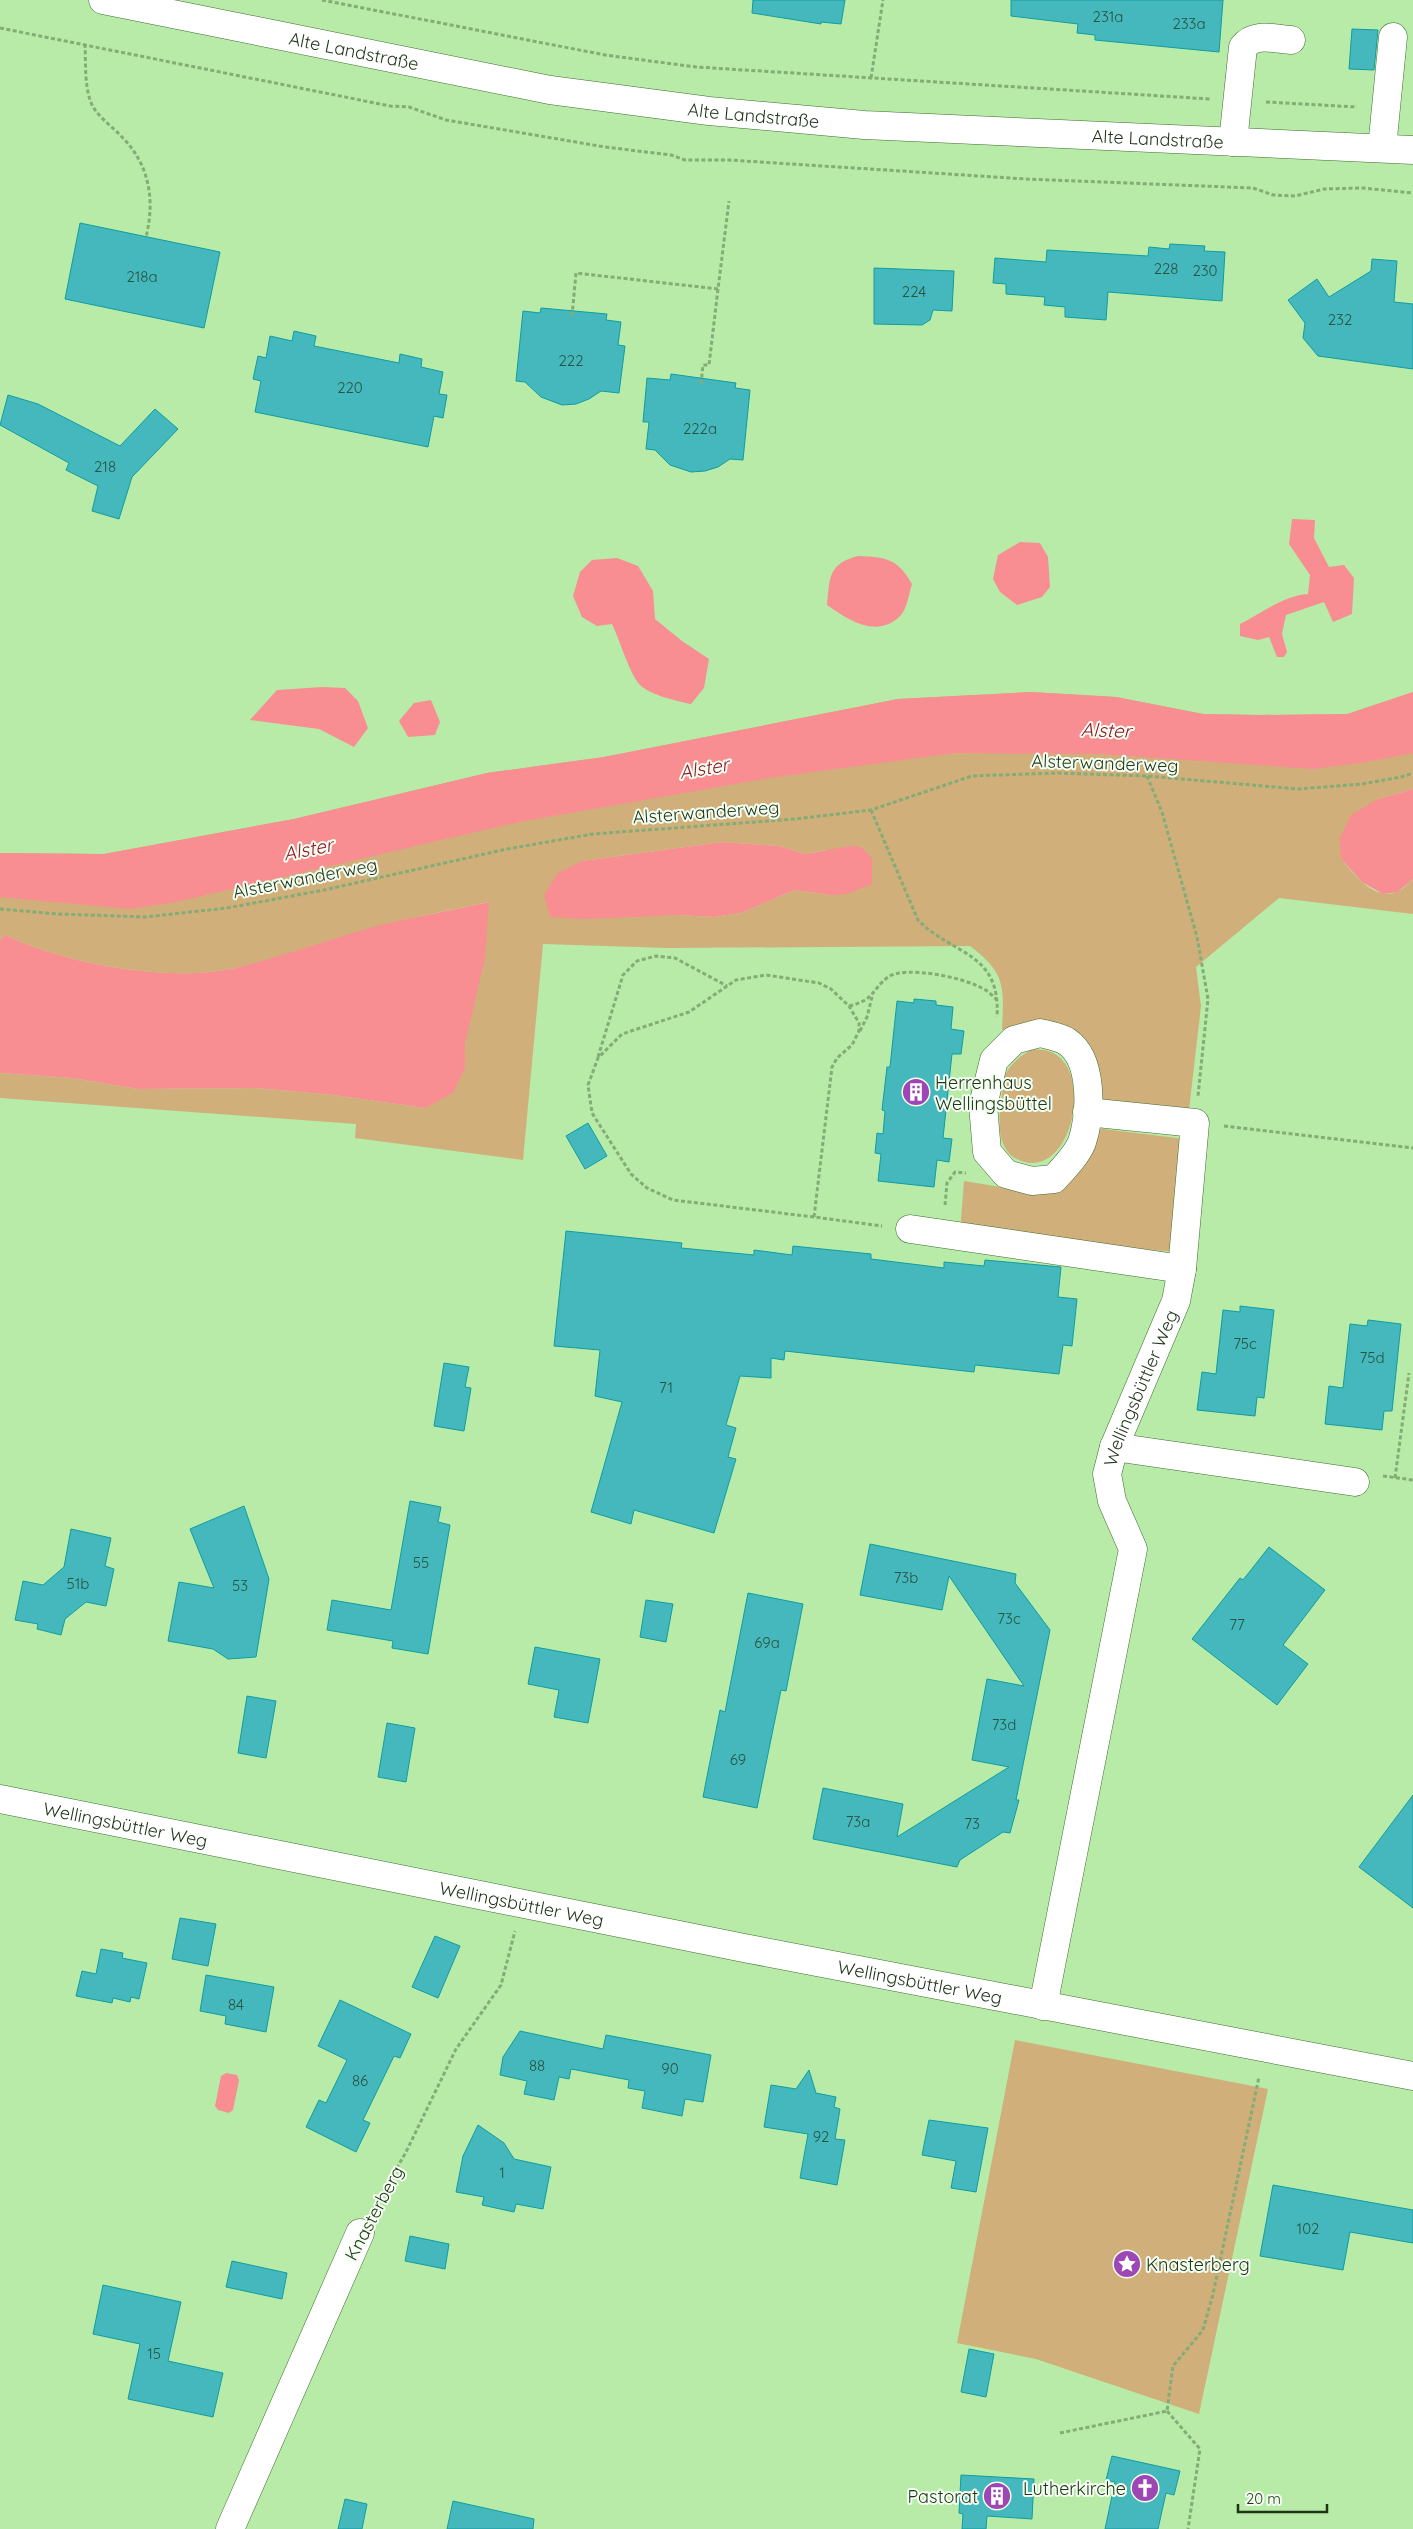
<svg xmlns="http://www.w3.org/2000/svg" width="1413" height="2529" viewBox="0 0 1413 2529" font-family="Quicksand,sans-serif">
  <style>
    .green { fill: #d0af7a; fill-rule: evenodd }
    .water { fill: #f88e92 }
    .building { fill: #44b8bc; stroke: #109da1 }
    .lines { fill: none; stroke-linecap: round; stroke-linejoin: round }
    .minor-casing { stroke: #3e6c2f; stroke-width: 29 }
    .major-casing { stroke: #3e6c2f; stroke-width: 29 }
    .path { stroke: #83ac76; stroke-width: 3; stroke-dasharray: 4 2.5; stroke-linecap: butt }
    .minor { stroke: #fff; stroke-width: 28 }
    .major { stroke: #fff; stroke-width: 28 }
    .labels { text-anchor: middle; dominant-baseline: central; stroke-width: 4; stroke-linejoin: round; paint-order: stroke }
    .number-label { font-size: 15px; fill: #285442 }
    .street-label { font-size: 18px; fill: #1f3319; stroke: #f4fff1 }
    .poi-label { font-size: 18px; fill: #1f3319; stroke: #f4fff1; text-anchor: start }
    .water-label { font-size: 19px; font-style: italic; fill: #92142b; stroke: #f4fff1 }
  </style>
  <rect width="100%" height="100%" fill="#b7eba7"/>
  <g class="green">
    <path d="M 1031,692 L 1116,697 L 1203,714 L 1259,715 L 1347,714 L 1413,692 L 1413,789 L 1378,799 L 1341,859 C 1354,874 1374,901 1397,892 C 1403,890 1408,883 1413,879 L 1413,914 L 1279,898 L 1196,967 L 1201,1006 L 1189,1110 L 1099,1100 L 1085,1050 L 1008,1035 L 1002,1029 C 1004,987 1006,973 970,946 L 668,948 L 543,944 L 523,1160 L 355,1138 L 356,1124 L 0,1098 L 0,1073 L 72,1078 L 138,1089 L 256,1088 L 333,1095 L 425,1108 L 465,1068 L 465,1043 L 488,902 C 453,910 416,916 381,926 C 332,938 284,957 235,968 C 168,983 67,964 5,935 L 0,940 L 0,853 L 104,854 L 294,819 L 487,773 L 604,757 L 898,699 ZM 722,842 L 780,846 L 805,854 L 826,850 L 830,895 L 795,890 L 741,913 L 714,917 L 678,915 L 582,861 Z"/>
    <path d="M 1031,1050 C 1099,1041 1079,1175 1025,1162 C 995,1155 998,1120 1002,1095 C 1003,1089 1003,1082 1005,1076 C 1009,1065 1021,1055 1031,1050 Z"/>
    <path d="M 1095,1128 L 1185,1139 L 1175,1252 L 960,1232 L 964,1181 L 1012,1189 L 1035,1190 Z"/>
    <path d="M 1015,2040 L 1268,2089 L 1199,2414 L 1036,2359 L 957,2343 Z"/>
  </g>
  <g class="water">
    <path d="M 1292,519 L 1315,520 L 1314,538 L 1329,567 L 1344,565 L 1354,578 L 1352,614 L 1333,622 L 1324,602 L 1286,615 L 1282,634 L 1287,652 L 1284,657 L 1277,657 L 1269,637 L 1258,640 L 1240,636 L 1240,624 C 1263,613 1282,596 1308,594 L 1310,575 L 1289,544 Z"/>
    <path d="M 1020,542 L 1040,543 L 1048,557 L 1050,587 L 1042,597 L 1017,605 L 1000,592 L 993,579 L 998,555 Z"/>
    <path d="M 858,556 C 886,557 897,558 912,584 C 909,593 907,610 900,616 C 877,639 848,620 827,605 C 830,577 828,564 858,556 Z"/>
    <path d="M 617,558 L 638,566 L 653,591 L 655,619 L 682,641 L 709,659 L 704,688 L 691,704 C 677,701 650,695 640,685 C 630,675 619,638 612,624 L 597,626 L 582,617 L 573,596 L 580,572 L 592,560 Z"/>
    <path d="M 323,687 L 345,688 L 358,701 L 368,728 L 354,747 L 319,729 L 250,720 L 277,690 Z"/>
    <path d="M 1031,692 L 1116,697 L 1203,714 L 1259,715 L 1348,714 L 1413,692 L 1413,753 L 1367,762 L 1313,769 L 1101,754 L 955,753 L 769,778 L 519,822 L 176,902 L 130,909 L 0,897 L 0,853 L 104,854 L 294,819 L 487,773 L 604,757 L 898,699 Z"/>
    <path d="M 431,700 L 440,722 L 435,735 L 408,737 L 399,721 L 414,703 Z"/>
    <path d="M 1413,789 L 1413,879 L 1398,892 L 1383,894 L 1362,882 L 1341,859 L 1340,838 L 1351,815 L 1378,799 Z"/>
    <path d="M 722,842 L 780,846 L 805,854 L 850,846 L 861,847 L 872,858 L 872,884 L 847,894 L 830,895 L 795,890 L 741,913 L 714,917 L 678,915 L 585,919 L 550,917 L 544,895 L 558,873 L 582,861 Z"/>
    <path d="M 489,902 L 485,958 L 465,1043 L 465,1068 L 453,1093 L 425,1108 L 333,1095 L 256,1088 L 138,1089 L 72,1078 L 0,1073 L 0,940 L 5,935 C 67,964 168,983 235,968 C 284,956 332,938 381,925 C 417,916 453,910 489,902 Z"/>
    <path d="M 226,2073 L 237,2075 L 239,2080 L 233,2110 L 229,2113 L 218,2110 L 215,2106 L 221,2076 Z"/>
  </g>
  <g class="building">
    <path d="M 753,0 L 845,0 L 841,24 L 821,22 L 821,24 L 752,13 Z"/>
    <path d="M 1011,0 L 1223,0 L 1219,52 L 1095,40 L 1095,35 L 1077,33 L 1078,24 L 1011,16 Z"/>
    <path d="M 1352,29 L 1378,30 L 1374,70 L 1349,69 Z"/>
    <path d="M 80,223 L 220,252 L 204,328 L 65,299 Z"/>
    <path d="M 1170,244 L 1205,246 L 1204,251 L 1225,252 L 1222,301 L 1108,292 L 1106,320 L 1065,317 L 1065,307 L 1044,305 L 1045,297 L 1006,294 L 1006,284 L 993,283 L 995,258 L 1046,262 L 1047,250 L 1148,256 L 1149,247 L 1169,249 Z"/>
    <path d="M 1372,259 L 1397,261 L 1394,302 L 1413,304 L 1413,369 L 1318,356 L 1303,338 L 1305,323 L 1288,300 L 1317,279 L 1329,297 L 1371,271 Z"/>
    <path d="M 874,268 L 954,271 L 952,311 L 933,310 L 930,320 L 922,325 L 874,324 Z"/>
    <path d="M 541,308 L 607,314 L 606,320 L 621,322 L 618,345 L 625,346 L 619,393 L 601,391 L 589,399 L 576,404 L 562,405 L 541,397 L 525,382 L 516,381 L 523,311 L 540,313 Z"/>
    <path d="M 294,331 L 316,336 L 314,346 L 399,363 L 400,354 L 422,359 L 421,367 L 443,372 L 439,394 L 447,395 L 443,418 L 434,416 L 428,447 L 255,412 L 261,381 L 253,379 L 258,356 L 266,358 L 270,336 L 292,341 Z"/>
    <path d="M 671,374 L 736,383 L 735,388 L 750,390 L 743,460 L 730,459 L 718,467 L 705,471 L 691,472 L 670,465 L 655,450 L 646,449 L 649,422 L 643,422 L 647,378 L 670,380 Z"/>
    <path d="M 8,395 L 38,404 L 120,446 L 155,409 L 178,429 L 132,477 L 119,519 L 92,511 L 98,486 L 66,470 L 69,463 L 0,425 Z"/>
    <path d="M 914,999 L 936,1001 L 936,1005 L 953,1007 L 951,1029 L 964,1031 L 961,1054 L 952,1054 L 943,1138 L 952,1139 L 949,1162 L 937,1160 L 934,1187 L 878,1181 L 881,1154 L 875,1153 L 877,1133 L 883,1134 L 885,1111 L 882,1110 L 887,1067 L 890,1067 L 897,1001 L 914,1003 Z"/>
    <path d="M 588,1123 L 607,1156 L 585,1169 L 566,1136 Z"/>
    <path d="M 566,1231 L 682,1243 L 681,1248 L 754,1255 L 754,1250 L 792,1255 L 793,1246 L 871,1254 L 871,1259 L 944,1268 L 944,1262 L 984,1266 L 985,1260 L 1061,1267 L 1058,1297 L 1077,1299 L 1072,1346 L 1063,1345 L 1059,1374 L 975,1365 L 974,1372 L 785,1351 L 784,1360 L 771,1358 L 771,1378 L 740,1376 L 726,1425 L 736,1428 L 728,1457 L 736,1459 L 714,1533 L 634,1510 L 631,1524 L 591,1512 L 622,1402 L 595,1396 L 600,1350 L 554,1346 Z"/>
    <path d="M 1240,1306 L 1274,1310 L 1264,1398 L 1257,1397 L 1255,1416 L 1197,1410 L 1202,1372 L 1216,1374 L 1223,1310 L 1240,1312 Z"/>
    <path d="M 1368,1320 L 1401,1324 L 1392,1411 L 1384,1411 L 1382,1430 L 1325,1424 L 1329,1386 L 1343,1388 L 1350,1324 L 1367,1326 Z"/>
    <path d="M 444,1363 L 469,1367 L 465,1387 L 471,1388 L 464,1431 L 434,1426 Z"/>
    <path d="M 410,1501 L 441,1507 L 438,1522 L 450,1525 L 428,1654 L 392,1648 L 393,1641 L 327,1630 L 332,1600 L 391,1610 Z"/>
    <path d="M 244,1506 L 269,1579 L 256,1657 L 228,1659 L 213,1649 L 168,1641 L 179,1582 L 214,1588 L 190,1529 Z"/>
    <path d="M 71,1529 L 111,1538 L 105,1566 L 114,1569 L 106,1606 L 86,1602 L 65,1619 L 61,1635 L 37,1629 L 38,1624 L 15,1620 L 23,1581 L 43,1585 L 64,1567 Z"/>
    <path d="M 870,1544 L 1016,1574 L 1015,1583 L 1050,1630 L 1016,1800 L 1019,1800 L 1010,1833 L 1003,1832 L 960,1860 L 957,1867 L 813,1839 L 823,1788 L 903,1804 L 897,1837 L 1009,1767 L 972,1760 L 987,1679 L 1024,1686 L 949,1576 L 942,1610 L 860,1595 Z"/>
    <path d="M 1269,1547 L 1325,1590 L 1283,1645 L 1308,1664 L 1277,1705 L 1192,1639 L 1240,1578 L 1243,1580 Z"/>
    <path d="M 748,1593 L 803,1604 L 786,1691 L 781,1690 L 757,1808 L 703,1797 L 720,1710 L 725,1712 Z"/>
    <path d="M 646,1600 L 673,1604 L 666,1642 L 640,1637 Z"/>
    <path d="M 535,1647 L 600,1659 L 588,1723 L 554,1717 L 559,1690 L 528,1684 Z"/>
    <path d="M 247,1696 L 276,1701 L 266,1758 L 238,1753 Z"/>
    <path d="M 387,1723 L 415,1728 L 406,1782 L 378,1777 Z"/>
    <path d="M 1413,1795 L 1413,1908 L 1359,1867 Z"/>
    <path d="M 180,1918 L 216,1924 L 208,1966 L 172,1959 Z"/>
    <path d="M 435,1936 L 460,1946 L 438,1998 L 412,1987 Z"/>
    <path d="M 101,1949 L 123,1953 L 122,1958 L 147,1963 L 139,1999 L 131,1997 L 130,2002 L 113,1998 L 112,2003 L 76,1996 L 82,1971 L 96,1974 Z"/>
    <path d="M 206,1975 L 274,1987 L 266,2032 L 225,2024 L 226,2016 L 200,2011 Z"/>
    <path d="M 340,2000 L 411,2034 L 400,2058 L 394,2056 L 363,2120 L 370,2123 L 356,2152 L 306,2127 L 319,2100 L 326,2103 L 347,2060 L 318,2046 Z"/>
    <path d="M 520,2031 L 603,2049 L 606,2035 L 711,2055 L 703,2102 L 685,2099 L 682,2116 L 642,2108 L 645,2091 L 628,2088 L 629,2080 L 571,2069 L 569,2079 L 559,2077 L 554,2100 L 524,2094 L 527,2081 L 500,2075 L 503,2057 Z"/>
    <path d="M 809,2070 L 816,2093 L 836,2097 L 834,2107 L 840,2109 L 835,2139 L 845,2140 L 837,2185 L 800,2178 L 808,2134 L 764,2127 L 771,2085 L 796,2089 Z"/>
    <path d="M 929,2120 L 988,2128 L 976,2192 L 951,2188 L 956,2161 L 922,2155 Z"/>
    <path d="M 478,2125 L 504,2143 L 514,2159 L 551,2167 L 543,2209 L 516,2204 L 514,2212 L 482,2205 L 484,2197 L 456,2192 L 463,2156 Z"/>
    <path d="M 1273,2185 L 1413,2210 L 1413,2243 L 1350,2232 L 1343,2270 L 1260,2256 Z"/>
    <path d="M 410,2236 L 449,2244 L 445,2269 L 405,2261 Z"/>
    <path d="M 232,2261 L 287,2273 L 282,2299 L 226,2287 Z"/>
    <path d="M 103,2285 L 181,2302 L 168,2361 L 223,2373 L 213,2417 L 128,2399 L 140,2344 L 93,2334 Z"/>
    <path d="M 969,2349 L 994,2354 L 986,2397 L 961,2392 Z"/>
    <path d="M 1112,2456 L 1180,2471 L 1174,2495 L 1166,2493 L 1158,2529 L 1105,2529 L 1115,2482 L 1106,2480 Z"/>
    <path d="M 961,2475 L 1034,2479 L 1032,2519 L 987,2516 L 986,2529 L 962,2529 L 963,2514 L 959,2513 Z"/>
    <path d="M 345,2499 L 367,2504 L 362,2529 L 338,2529 Z"/>
    <path d="M 453,2501 L 534,2519 L 533,2529 L 447,2529 Z"/>
  </g>
  <g class="lines">
    <defs>
      <g id="minor">
        <path d="M 1233,142 L 1243,47 C 1254,32 1275,39 1291,40"/>
        <path d="M 1382,148 L 1393,37"/>
        <path d="M 1040,1033 C 1048,1035 1059,1037 1066,1041 C 1094,1059 1091,1114 1082,1142 C 1077,1155 1064,1168 1054,1179 L 1032,1181 L 1006,1174 L 987,1152 L 983,1105 L 994,1060 L 1014,1040 Z"/>
        <path d="M 910,1229 L 1182,1269"/>
        <path d="M 1114,1447 L 1355,1482"/>
        <path id="s1" d="M 1043,2006 L 1133,1549 L 1112,1501 L 1107,1474 L 1114,1447 L 1176,1301 L 1182,1269 L 1195,1123 L 1087,1112"/>
        <path d="M 230,2529 L 360,2233"/>
      </g>
      <g id="major">
        <path id="s2" d="M 103,0 L 550,90 L 709,111 L 864,125 L 1413,150"/>
        <path id="s3" d="M 0,1799 L 749,1949 L 1413,2076"/>
      </g>
    </defs>
    <use href="#minor" class="minor-casing"/>
    <use href="#major" class="major-casing"/>
    <g class="path">
      <path d="M 322,0 L 605,55 L 696,67 L 1210,99"/>
      <path d="M 0,28 L 390,106 L 409,107 L 446,120 L 605,147 L 671,155 L 685,160 L 729,160 L 1026,179 L 1253,188 L 1273,195 L 1295,196 L 1324,189 L 1363,188 L 1413,193"/>
      <path d="M 85,44 C 86,63 84,87 92,105 C 99,118 113,127 123,138 C 150,166 155,201 146,237"/>
      <path d="M 871,78 L 883,0"/>
      <path d="M 1266,102 L 1357,107"/>
      <path d="M 572,316 L 576,273 L 718,289 L 729,201"/>
      <path d="M 701,384 L 703,365 L 709,365 L 718,289"/>
      <path d="M 1147,776 L 1162,812 L 1197,937 L 1208,999 L 1198,1096"/>
      <path d="M 871,810 L 918,920 C 953,956 1001,951 997,1017"/>
      <path d="M 0,909 L 58,914 L 145,917 L 227,908 L 324,890 L 507,849 L 593,834 L 795,819 L 871,810 L 972,776 L 1056,773 L 1147,776 L 1298,789 L 1362,784 L 1401,777 L 1413,773"/>
      <path d="M 849,1006 C 875,1000 871,990 888,977 C 906,965 964,978 982,988 C 988,991 993,996 997,1000"/>
      <path d="M 860,1031 L 867,1017 L 872,997"/>
      <path d="M 598,1057 L 623,975 L 637,961 L 656,956 L 675,958 L 727,986"/>
      <path d="M 1224,1126 L 1413,1148"/>
      <path d="M 945,1205 L 947,1183 L 955,1172 L 966,1173"/>
      <path d="M 814,1217 L 673,1200 L 647,1188 L 631,1174 L 592,1113 L 588,1085 L 598,1058 L 622,1034 L 689,1012 L 736,980 L 766,975 L 819,983 L 831,989 L 849,1006 L 859,1023 L 859,1031 L 852,1045 L 837,1058 L 832,1067 L 814,1217 L 882,1226"/>
      <path d="M 1383,1476 L 1413,1480"/>
      <path d="M 1395,1478 L 1409,1373"/>
      <path d="M 374,2208 L 406,2152 L 456,2049 L 501,1985 L 515,1931"/>
      <path d="M 1167,2411 L 1200,2449 L 1188,2529"/>
      <path d="M 1060,2433 L 1167,2411 L 1173,2366 L 1203,2330 L 1213,2294 L 1259,2077"/>
    </g>
    <use href="#minor" class="minor"/>
    <use href="#major" class="major"/>
  </g>
  <defs>
    <symbol id="building-disc" viewBox="-11 -11 22 22"><circle r="9.5" fill="#9d47b4" stroke="#f4fff1"/><path d="M-4-6H4V6H1V3H-1V6H-4ZM-2.5-4.3h1.7v1.8h-1.7ZM.8-4.3h1.7v1.8H.8ZM-2.5-1h1.7V.8h-1.7ZM.8-1h1.7V.8H.8Z" fill="#fff"/></symbol>
    <symbol id="sight-disc" viewBox="-11 -11 22 22"><circle r="9.5" fill="#9d47b4" stroke="#f4fff1"/><path d="M0-6L1.8-2.2L6-1.7L2.9 1.2L3.7 5.4L0 3.3L-3.7 5.4L-2.9 1.2L-6-1.7L-1.8-2.2Z" fill="#fff"/></symbol>
    <symbol id="church-disc" viewBox="-11 -11 22 22"><circle r="9.5" fill="#9d47b4" stroke="#f4fff1"/><path d="M-1.2-6h2.4v3.5h3.3v2.4h-3.3V6h-2.4V-.1h-3.3v-2.4h3.3Z" fill="#fff"/></symbol>
  </defs>
  <g fill-rule="evenodd">
    <use href="#building-disc" x="900" y="1076" width="32" height="32"/>
    <use href="#sight-disc" x="1111" y="2248" width="32" height="32"/>
    <use href="#church-disc" x="1129" y="2472" width="32" height="32"/>
    <use href="#building-disc" x="981" y="2480" width="32" height="32"/>
  </g>
  <g class="labels">
    <g class="number-label">
      <text x="1108" y="16">231a</text>
      <text x="1189" y="23">233a</text>
      <text x="1166" y="268">228</text>
      <text x="1205" y="270">230</text>
      <text x="142" y="276">218a</text>
      <text x="914" y="291">224</text>
      <text x="1340" y="319">232</text>
      <text x="571" y="360">222</text>
      <text x="350" y="387">220</text>
      <text x="700" y="428">222a</text>
      <text x="105" y="466">218</text>
      <text x="1245" y="1343">75c</text>
      <text x="1372" y="1357">75d</text>
      <text x="666" y="1387">71</text>
      <text x="421" y="1562">55</text>
      <text x="906" y="1577">73b</text>
      <text x="78" y="1583">51b</text>
      <text x="240" y="1585">53</text>
      <text x="1009" y="1618">73c</text>
      <text x="1237" y="1624">77</text>
      <text x="767" y="1642">69a</text>
      <text x="1004" y="1724">73d</text>
      <text x="738" y="1759">69</text>
      <text x="858" y="1821">73a</text>
      <text x="972" y="1823">73</text>
      <text x="236" y="2004">84</text>
      <text x="537" y="2065">88</text>
      <text x="670" y="2068">90</text>
      <text x="360" y="2080">86</text>
      <text x="821" y="2136">92</text>
      <text x="502" y="2172">1</text>
      <text x="1308" y="2228">102</text>
      <text x="154" y="2353">15</text>
    </g>
    <g class="street-label">
      <text stroke="none"><textPath href="#s2" startOffset="256">Alte Landstraße</textPath></text>
      <text stroke="none"><textPath href="#s2" startOffset="661">Alte Landstraße</textPath></text>
      <text stroke="none"><textPath href="#s2" startOffset="1066">Alte Landstraße</textPath></text>
      <text transform="translate(1105 763) rotate(2)">Alsterwanderweg</text>
      <text transform="translate(706 812) rotate(-4)">Alsterwanderweg</text>
      <text transform="translate(305 878) rotate(-11)">Alsterwanderweg</text>
      <text stroke="none"><textPath href="#s1" startOffset="638">Wellingsbüttler Weg</textPath></text>
      <text stroke="none"><textPath href="#s3" startOffset="128">Wellingsbüttler Weg</textPath></text>
      <text stroke="none"><textPath href="#s3" startOffset="532">Wellingsbüttler Weg</textPath></text>
      <text stroke="none"><textPath href="#s3" startOffset="938">Wellingsbüttler Weg</textPath></text>
      <text transform="translate(374 2213) rotate(-62)">Knasterberg</text>
    </g>
    <g class="poi-label">
      <text x="935" y="1082">Herrenhaus<tspan x="935" dy="21">Wellingsbüttel</tspan></text>
      <text x="1146" y="2264">Knasterberg</text>
      <text x="1126" y="2488" text-anchor="end">Lutherkirche</text>
      <text x="978" y="2496" text-anchor="end">Pastorat</text>
    </g>
    <g class="water-label">
      <text transform="translate(1106 730) rotate(2)">Alster</text>
      <text transform="translate(704 768) rotate(-10)">Alster</text>
      <text transform="translate(308 849) rotate(-11)">Alster</text>
    </g>
  </g>
  <path d="M1238 2504v8h89v-8" fill="none" stroke="#1f3319" stroke-width="2.5"/>
  <text x="1246" y="2504" font-size="15" fill="#1f3319" stroke="#f4fff1" stroke-width="4" paint-order="stroke">20 m</text>
</svg>
